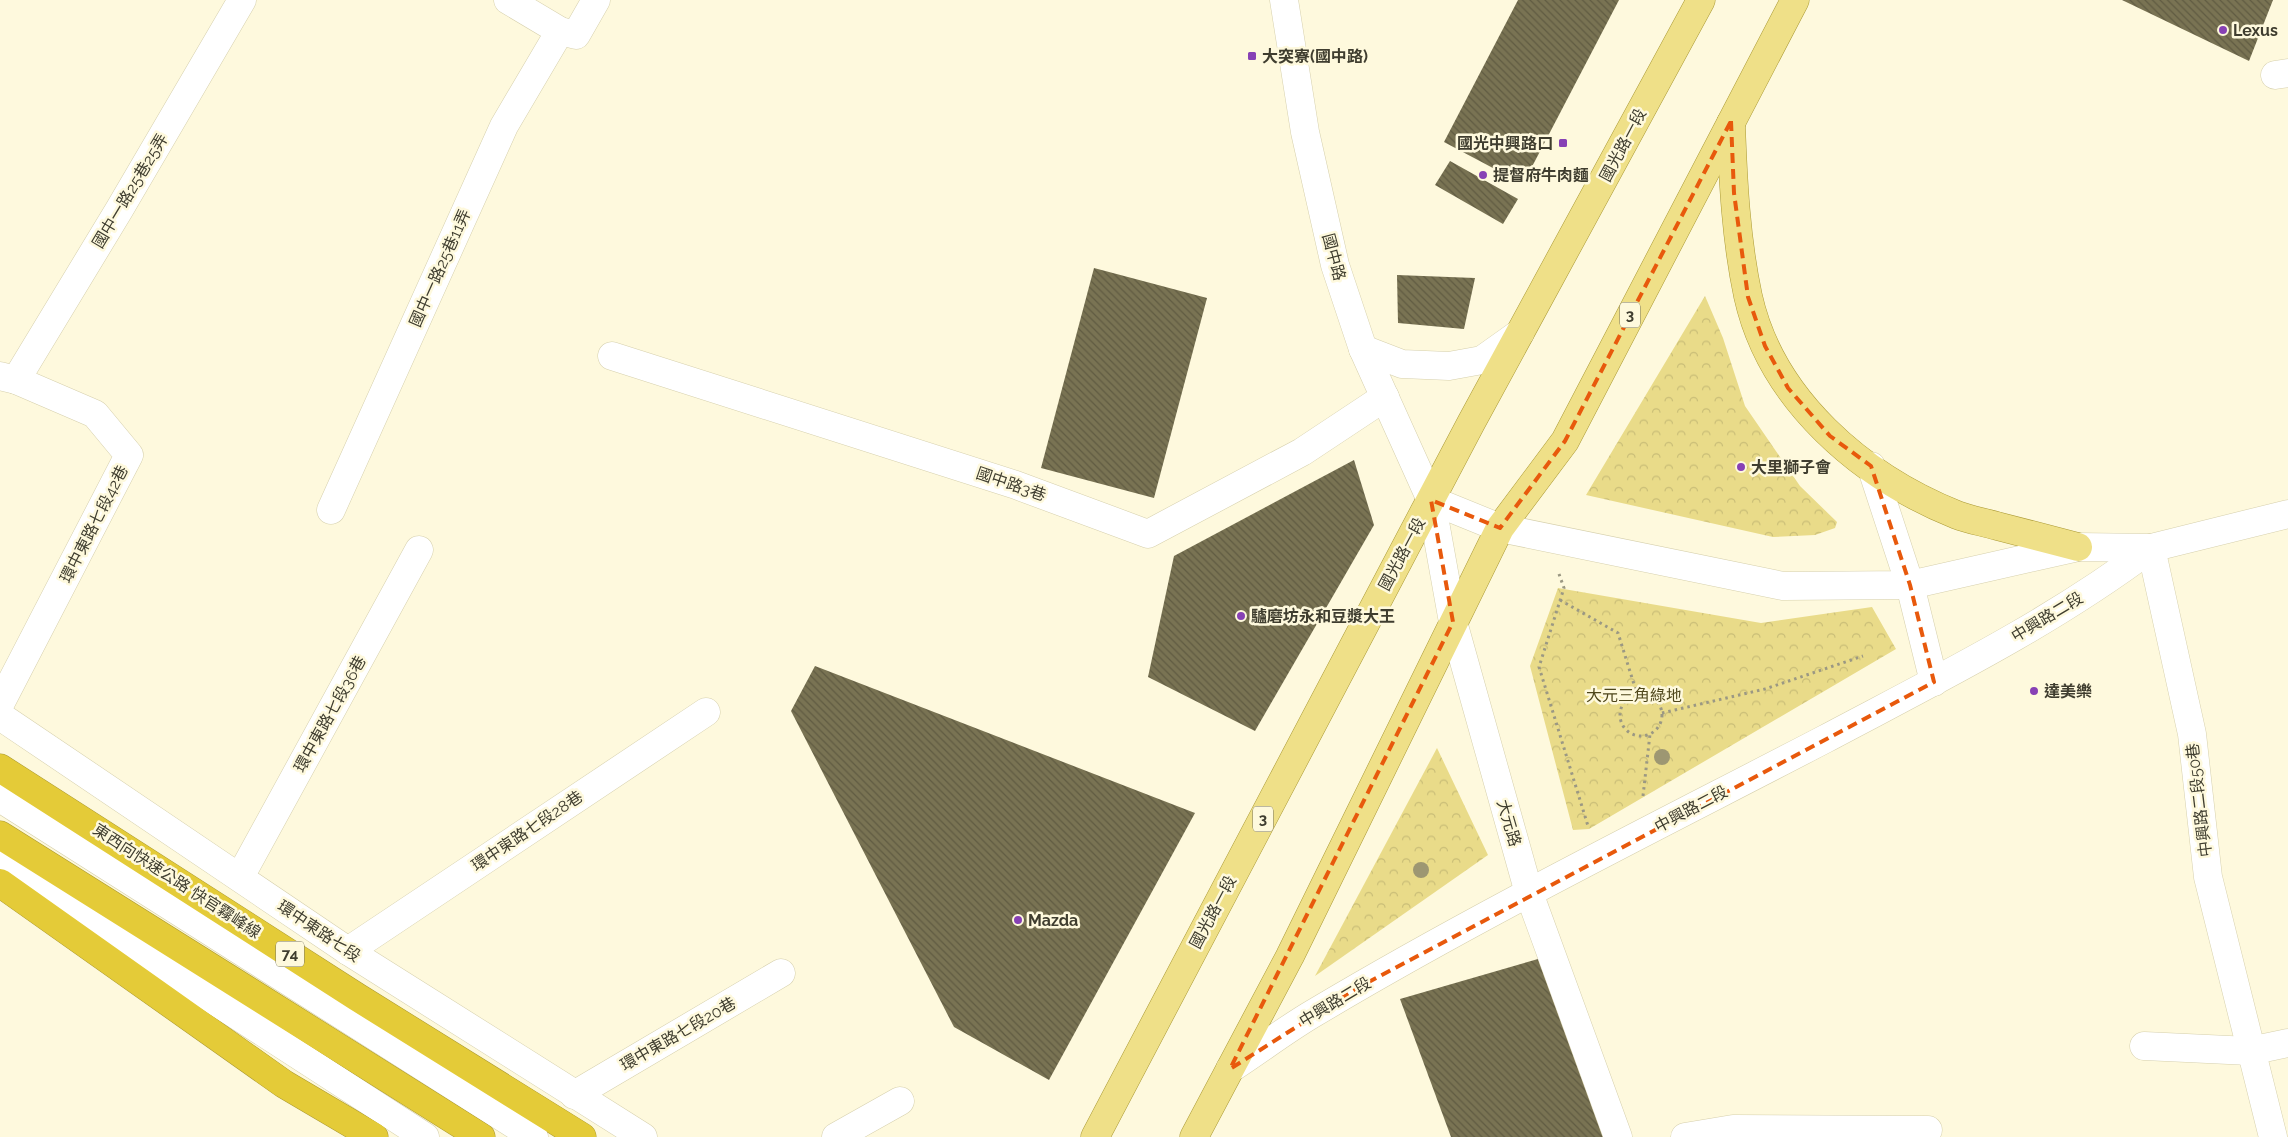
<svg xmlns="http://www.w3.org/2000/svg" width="2288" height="1137" viewBox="0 0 2288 1137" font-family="Raleway,'Noto Sans TC',sans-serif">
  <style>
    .forest { fill: url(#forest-crowns) }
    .building { fill: url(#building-back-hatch) }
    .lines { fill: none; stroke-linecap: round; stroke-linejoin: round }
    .minor-casing { stroke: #d6d0ad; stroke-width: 29 }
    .major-casing { stroke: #aa9935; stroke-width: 29 }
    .highway-casing { stroke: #aa9935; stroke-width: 29 }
    .path { stroke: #9b9883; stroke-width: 3; stroke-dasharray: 2.5 4; stroke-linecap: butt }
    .minor { stroke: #fff; stroke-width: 28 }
    .major { stroke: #efe088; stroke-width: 28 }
    .highway { stroke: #e4cb38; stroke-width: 28 }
    .tree { fill: #9d9772 }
    .marked { fill: none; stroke: #e8590c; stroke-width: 4; stroke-dasharray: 10 6; stroke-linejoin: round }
    .poi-dot { fill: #8741b5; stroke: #fef9dd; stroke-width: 2 }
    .labels { text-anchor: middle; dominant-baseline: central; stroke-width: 5; stroke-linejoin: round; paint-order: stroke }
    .shield { fill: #fef9dd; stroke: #787563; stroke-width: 1 }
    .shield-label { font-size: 15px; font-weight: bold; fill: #3f3d2f }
    .poi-label { font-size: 16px; font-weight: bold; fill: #3f3d2f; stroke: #fef9dd; text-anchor: start }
    .street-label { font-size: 16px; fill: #3f3d2f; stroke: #fef9dd }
    .park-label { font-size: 16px; fill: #4e461b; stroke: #fef9dd }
  </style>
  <defs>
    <pattern id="forest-crowns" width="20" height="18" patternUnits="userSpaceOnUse" patternTransform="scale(1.25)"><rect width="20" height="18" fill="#e9db89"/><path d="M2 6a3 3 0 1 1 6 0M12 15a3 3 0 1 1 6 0" fill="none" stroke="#c9bd77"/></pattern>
    <pattern id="building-back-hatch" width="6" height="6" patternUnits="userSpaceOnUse" patternTransform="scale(1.25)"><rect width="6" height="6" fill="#797353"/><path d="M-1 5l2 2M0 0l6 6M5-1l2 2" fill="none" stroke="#605b42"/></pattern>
  </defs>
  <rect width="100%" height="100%" fill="#fef9dd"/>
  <g class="forest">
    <path d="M 1705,296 L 1723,338 L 1745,406 L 1800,486 L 1837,522 L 1835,528 L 1815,535 L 1773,537 L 1586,495 Z"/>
    <path d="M 1558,588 L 1761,623 L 1872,607 L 1896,649 L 1589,829 L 1573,830 L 1530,666 Z"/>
    <path d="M 1437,748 L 1488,855 L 1315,976 Z"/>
  </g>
  <g class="building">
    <path d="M 1518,0 L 1619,0 L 1523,184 L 1444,142 Z"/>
    <path d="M 2122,0 L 2273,0 L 2249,61 Z"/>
    <path d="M 1450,161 L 1518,199 L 1503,224 L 1435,185 Z"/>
    <path d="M 1094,268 L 1207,298 L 1154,498 L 1041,468 Z"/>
    <path d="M 1397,275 L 1475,278 L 1464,329 L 1398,323 Z"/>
    <path d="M 1354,460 L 1374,525 L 1255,731 L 1148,677 L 1174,556 Z"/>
    <path d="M 815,666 L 1195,813 L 1049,1080 L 954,1027 L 791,711 Z"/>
    <path d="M 1545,957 L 1604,1137 L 1451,1137 L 1400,999 Z"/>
  </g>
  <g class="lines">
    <defs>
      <g id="minor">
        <path d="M 508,0 L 560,31 L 576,35 L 596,0"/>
        <path d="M 1284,0 L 1305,132 L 1335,265 L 1363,349 L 1431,500 L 1453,622 L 1529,893 L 1618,1137"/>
        <path d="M 2275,75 L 2288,73"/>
        <path d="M 1363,349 L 1402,364 L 1449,366 L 1482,360 L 1520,333"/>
        <path d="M 612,356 L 1016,485 L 1148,534 L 1302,452 L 1385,397"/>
        <path d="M 0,376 L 16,380 L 95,414 L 129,455 L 0,704"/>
        <path d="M 16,380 L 119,210 L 242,0"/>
        <path d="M 1871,466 L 1910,585 L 1934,682"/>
        <path d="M 1431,500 L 1500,528 L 1783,586 L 1910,585 L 2078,547 L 2151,548 L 2288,514"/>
        <path d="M 331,510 L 504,126 L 560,31"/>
        <path d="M 2151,548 L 2192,734 L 2208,877 L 2273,1137"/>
        <path d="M 0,716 L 348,951 L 643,1137"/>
        <path d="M 0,798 L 534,1137"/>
        <path d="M 0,862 L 425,1137"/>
        <path d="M 240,877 L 419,550"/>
        <path d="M 348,951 L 706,712"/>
        <path d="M 2144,1046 L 2250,1051 L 2288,1043"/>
        <path d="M 1230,1069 C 1258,1051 1285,1030 1314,1013 C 1480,914 1654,828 1825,739 C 1936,680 2050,624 2151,548"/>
        <path d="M 574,1095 L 781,973"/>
        <path d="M 836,1137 L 900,1101"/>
        <path d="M 1685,1137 L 1733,1129 L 1928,1130"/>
      </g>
      <g id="major">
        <path d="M 1731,123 C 1733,181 1736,240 1748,296 C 1771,400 1862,477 1957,515 C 1970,520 1984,522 1997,526 C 2024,533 2051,540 2078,547"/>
        <path d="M 1095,1137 L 1471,423 L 1701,0"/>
        <path d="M 1194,1137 L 1290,956 L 1500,528 L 1565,441 L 1795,0"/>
      </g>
      <g id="highway">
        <path d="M 0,768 L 357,997 L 582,1137"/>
        <path d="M 0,835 L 481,1137"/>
        <path d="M 0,883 L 284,1084 L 374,1137"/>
      </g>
    </defs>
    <use href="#minor" class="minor-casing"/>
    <use href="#major" class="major-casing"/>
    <use href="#highway" class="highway-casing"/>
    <g class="path">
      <path d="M 1559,574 L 1564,588 L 1539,667 L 1588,826"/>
      <path d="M 1560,600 L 1618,633 L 1637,694"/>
      <circle cx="1641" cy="715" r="21"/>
      <path d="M 1662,713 L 1765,689 L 1863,656"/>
      <path d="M 1643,796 L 1650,734"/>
    </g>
    <use href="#minor" class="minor"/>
    <use href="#major" class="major"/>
    <use href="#highway" class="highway"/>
  </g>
  <g class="tree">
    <circle cx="1662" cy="757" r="8"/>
    <circle cx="1421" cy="870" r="8"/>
  </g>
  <path class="marked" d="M 1731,121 L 1734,193 L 1748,297 L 1765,346 L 1788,388 L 1830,436 L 1871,466 L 1910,585 L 1934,682 L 1361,986 L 1230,1069 L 1453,622 L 1431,500 L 1500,528 L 1565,441 Z"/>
  <g class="poi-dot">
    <circle cx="2223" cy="30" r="5"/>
    <rect x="1247" y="51" width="10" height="10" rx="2.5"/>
    <rect x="1558" y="138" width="10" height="10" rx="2.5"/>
    <circle cx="1483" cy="175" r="5"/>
    <circle cx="1741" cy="467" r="5"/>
    <circle cx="1241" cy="616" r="5"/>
    <circle cx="2034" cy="691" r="5"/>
    <circle cx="1018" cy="920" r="5"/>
  </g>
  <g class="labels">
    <g class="shield">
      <rect x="1620" y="302.5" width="20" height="25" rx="4"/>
      <rect x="1253" y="806.5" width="20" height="25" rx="4"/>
      <rect x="276" y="941.5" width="28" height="25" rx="4"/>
    </g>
    <g class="shield-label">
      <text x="1630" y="315">3</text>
      <text x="1263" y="819">3</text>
      <text x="290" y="954">74</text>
    </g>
    <g class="poi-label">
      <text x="2233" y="30">Lexus</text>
      <text x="1262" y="56">大突寮(國中路)</text>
      <text x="1553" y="143" text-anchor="end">國光中興路口</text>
      <text x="1493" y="175">提督府牛肉麵</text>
      <text x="1751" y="467">大里獅子會</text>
      <text x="1251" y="616">驢磨坊永和豆漿大王</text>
      <text x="2044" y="691">達美樂</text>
      <text x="1028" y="920">Mazda</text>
    </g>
    <g class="street-label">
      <text transform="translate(1623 145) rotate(-62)">國光路一段</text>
      <text transform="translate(130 191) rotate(-59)">國中一路25巷25弄</text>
      <text transform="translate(1334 257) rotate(75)">國中路</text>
      <text transform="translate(440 268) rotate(-66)">國中一路25巷11弄</text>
      <text transform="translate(1011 484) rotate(19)">國中路3巷</text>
      <text transform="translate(94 524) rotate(-63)">環中東路七段42巷</text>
      <text transform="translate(1402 554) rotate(-62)">國光路一段</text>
      <text transform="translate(2047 617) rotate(-31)">中興路二段</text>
      <text transform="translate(330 714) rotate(-61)">環中東路七段36巷</text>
      <text transform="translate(2199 800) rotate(-97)">中興路二段50巷</text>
      <text transform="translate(1691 809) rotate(-28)">中興路二段</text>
      <text transform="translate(1509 823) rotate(74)">大元路</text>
      <text transform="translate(527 831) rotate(-34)">環中東路七段28巷</text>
      <text transform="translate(177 881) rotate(33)">東西向快速公路 快官霧峰線</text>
      <text transform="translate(1213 912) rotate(-62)">國光路一段</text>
      <text transform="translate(319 931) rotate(34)">環中東路七段</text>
      <text transform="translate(1335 1002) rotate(-31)">中興路二段</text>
      <text transform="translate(678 1034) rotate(-30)">環中東路七段20巷</text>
    </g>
    <g class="park-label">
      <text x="1634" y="695">大元三角綠地</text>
    </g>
  </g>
</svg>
